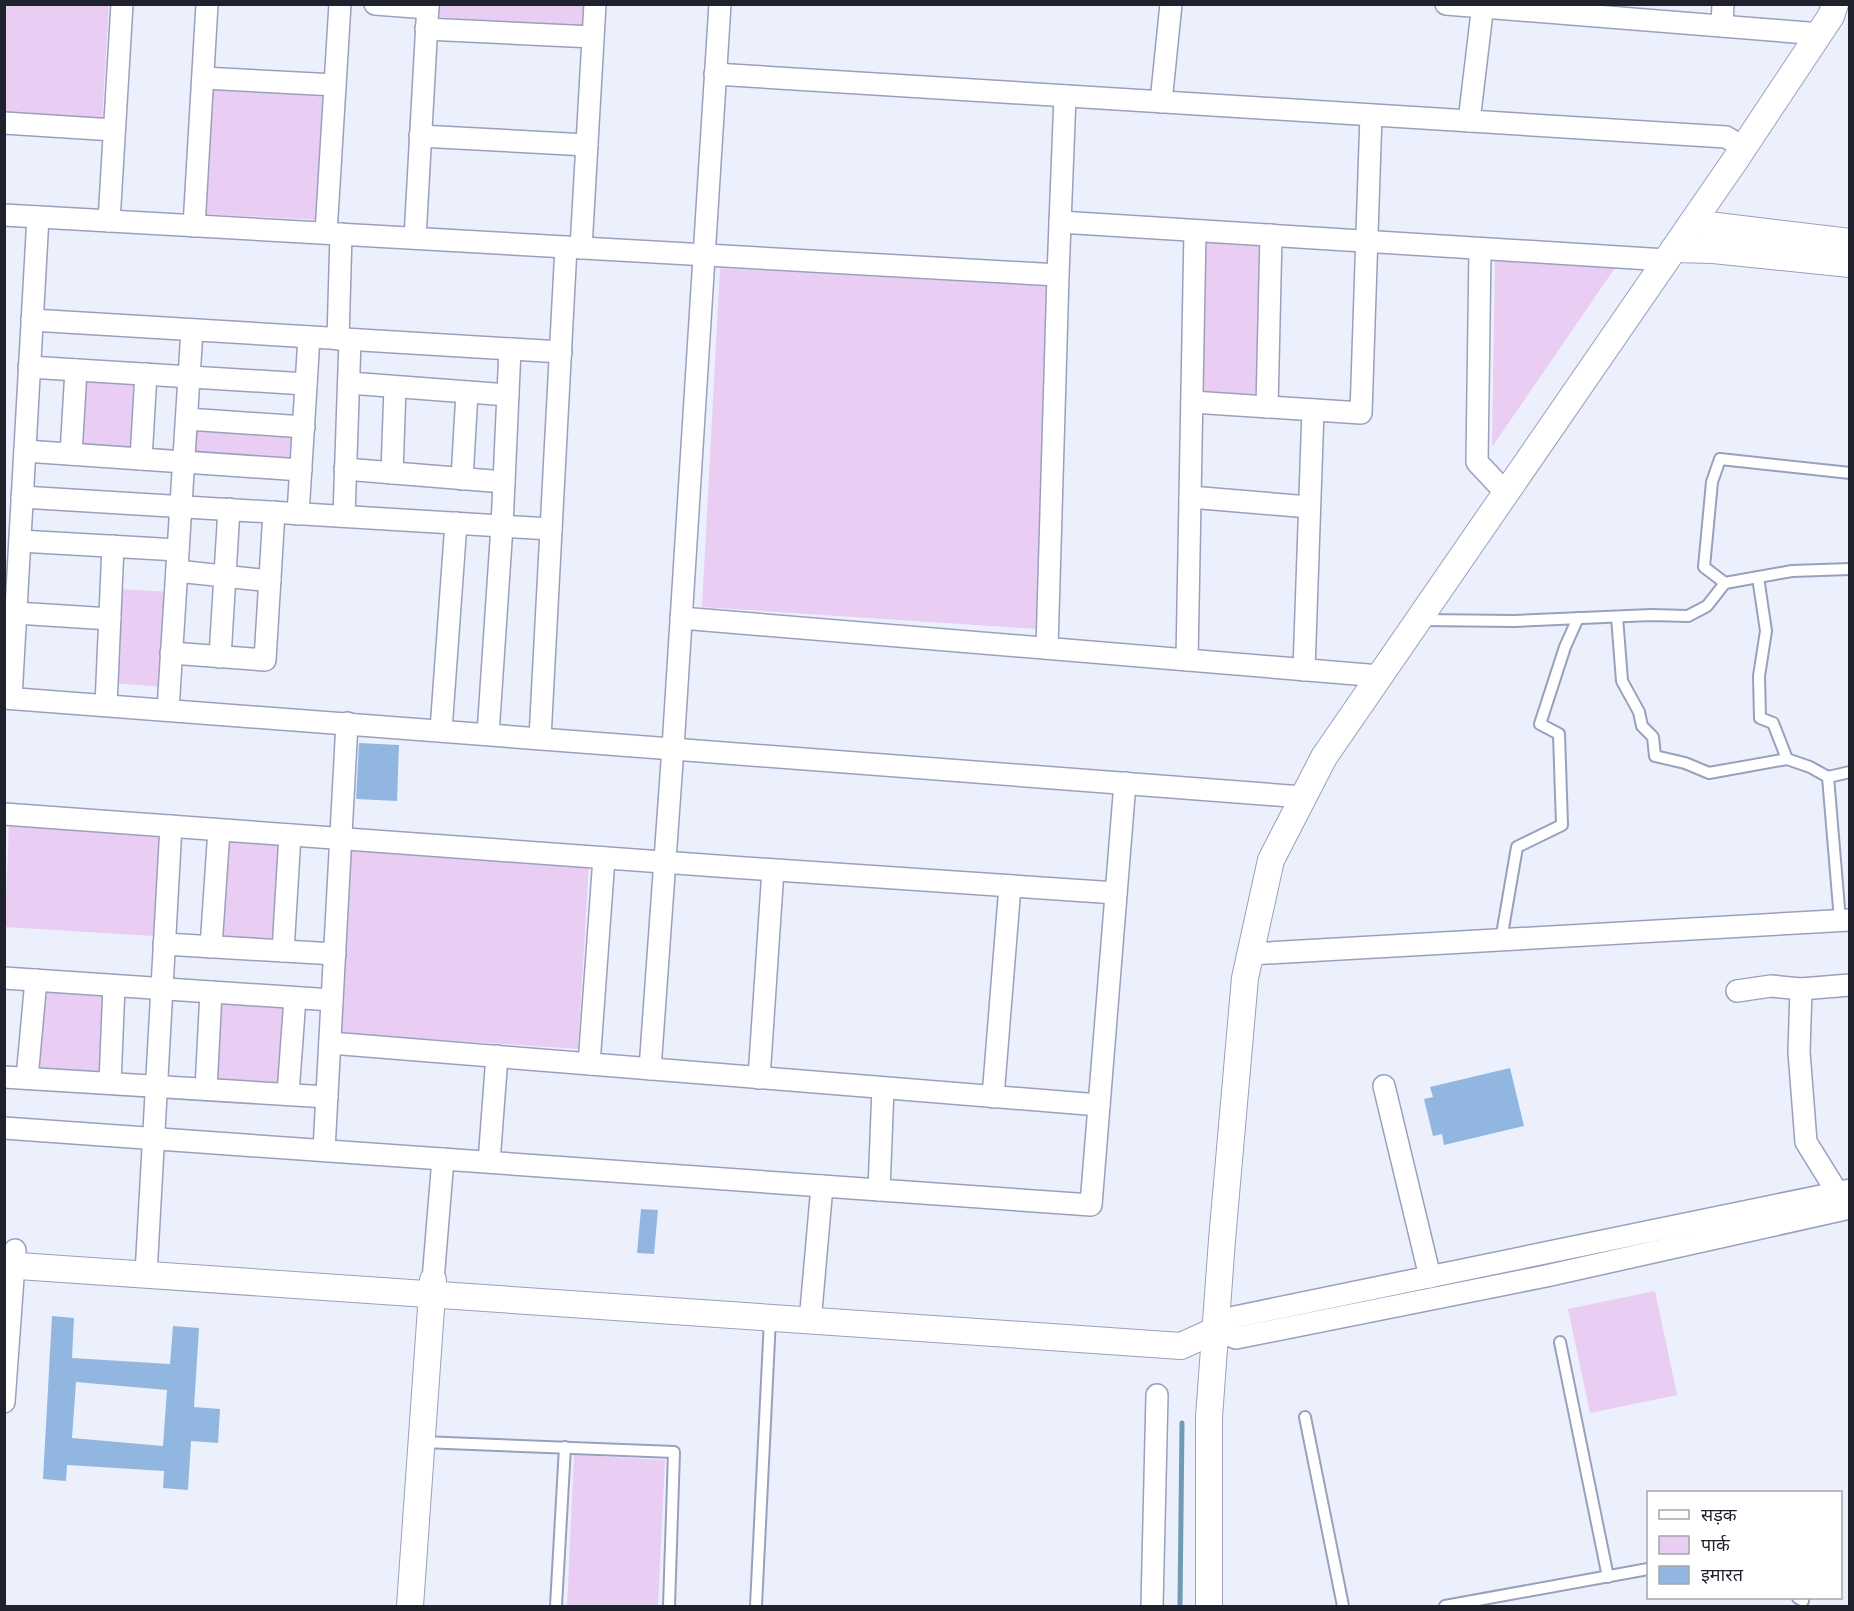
<svg xmlns="http://www.w3.org/2000/svg" width="1854" height="1611" viewBox="0 0 1854 1611" font-family="'Sofia Sans Condensed','Noto Sans Devanagari',sans-serif">
  <style>
    .green { fill: #eacdf2 }
    .lines { fill: none; stroke-linecap: round; stroke-linejoin: round }
    .stream { stroke: #709ab1; stroke-width: 5 }
    .building { fill: #91b7e0; fill-rule: evenodd }
    .service-casing { stroke: #99a0bd; stroke-width: 14 }
    .minor-casing { stroke: #99a0bd; stroke-width: 24 }
    .tertiary-casing { stroke: #99a0bd; stroke-width: 28 }
    .service { stroke: #fff; stroke-width: 10 }
    .minor { stroke: #fff; stroke-width: 21 }
    .tertiary { stroke: #fff; stroke-width: 26 }
  </style>
  <rect width="100%" height="100%" fill="#ecf0fc"/>
  <g class="green">
    <path d="M 4,5 L 109,5 L 102,120 L 5,113 Z"/>
    <path d="M 439,5 L 584,5 L 583,27 L 438,17 Z"/>
    <path d="M 209,87 L 327,94 L 321,220 L 203,214 Z"/>
    <path d="M 1204,238 L 1261,240 L 1258,394 L 1201,393 Z"/>
    <path d="M 1495,255 L 1617,265 L 1492,447 Z"/>
    <path d="M 720,268 L 1046,286 L 1039,629 L 702,607 Z"/>
    <path d="M 80,375 L 141,378 L 136,454 L 76,450 Z"/>
    <path d="M 192,426 L 299,432 L 297,463 L 190,457 Z"/>
    <path d="M 119,589 L 172,592 L 165,687 L 113,683 Z"/>
    <path d="M 9,823 L 160,833 L 154,936 L 5,927 Z"/>
    <path d="M 224,839 L 284,842 L 280,942 L 219,939 Z"/>
    <path d="M 351,848 L 589,864 L 578,1049 L 340,1033 Z"/>
    <path d="M 40,986 L 108,991 L 102,1077 L 34,1072 Z"/>
    <path d="M 218,997 L 287,1003 L 282,1087 L 211,1082 Z"/>
    <path d="M 1655,1291 L 1677,1395 L 1590,1413 L 1568,1309 Z"/>
    <path d="M 574,1455 L 665,1460 L 658,1606 L 567,1606 Z"/>
  </g>
  <g class="lines">
    <path class="stream" d="M 1180,1606 L 1182,1423"/>
  </g>
  <g class="building">
    <path d="M 359,743 L 399,745 L 397,801 L 356,799 Z"/>
    <path d="M 1510,1068 L 1524,1126 L 1444,1145 L 1442,1134 L 1433,1136 L 1424,1099 L 1433,1097 L 1430,1087 Z"/>
    <path d="M 641,1209 L 658,1210 L 654,1254 L 637,1253 Z"/>
    <path d="M 52,1316 L 74,1318 L 72,1358 L 170,1364 L 173,1326 L 199,1328 L 194,1407 L 220,1409 L 218,1443 L 191,1441 L 188,1490 L 163,1488 L 164,1471 L 67,1465 L 66,1481 L 43,1479 ZM 76,1382 L 167,1390 L 163,1446 L 72,1438 Z"/>
  </g>
  <g class="lines">
    <defs>
      <g id="service">
        <path d="M 1758,577 L 1766,631 L 1759,676 L 1760,718 L 1773,723 L 1787,759"/>
        <path d="M 1725,583 L 1704,567 L 1712,482 L 1720,459 L 1850,473"/>
        <path d="M 1617,617 L 1622,681 L 1639,712 L 1642,726 L 1653,737 L 1655,756 L 1685,763 L 1709,773 L 1787,759 L 1810,767 L 1828,777 L 1850,772"/>
        <path d="M 1421,620 L 1515,621 L 1651,615 L 1688,616 L 1707,606 L 1725,583 L 1792,571 L 1850,569"/>
        <path d="M 1828,777 L 1840,920"/>
        <path d="M 1501,940 L 1517,847 L 1562,825 L 1559,734 L 1540,724 L 1565,647 L 1578,618"/>
        <path d="M 1560,1342 L 1608,1577"/>
        <path d="M 1305,1417 L 1343,1606"/>
        <path d="M 422,1442 L 674,1452 L 669,1606"/>
        <path d="M 1798,1598 L 1803,1601"/>
        <path d="M 556,1606 L 565,1447"/>
        <path d="M 756,1606 L 770,1319"/>
        <path d="M 1445,1606 L 1648,1569"/>
      </g>
      <g id="minor">
        <path d="M 375,4 L 428,8"/>
        <path d="M 1446,4 L 1820,34"/>
        <path d="M 1722,26 L 1723,4"/>
        <path d="M 426,29 L 593,37"/>
        <path d="M 715,74 L 1726,137 L 1744,148"/>
        <path d="M 203,78 L 335,85"/>
        <path d="M 1161,102 L 1171,4"/>
        <path d="M 1469,121 L 1483,4"/>
        <path d="M 4,123 L 114,130"/>
        <path d="M 420,136 L 587,145"/>
        <path d="M 4,215 L 1058,275"/>
        <path d="M 109,221 L 122,4"/>
        <path d="M 1060,222 L 1666,260"/>
        <path d="M 194,226 L 207,4"/>
        <path d="M 326,233 L 340,4"/>
        <path d="M 415,238 L 428,4"/>
        <path d="M 581,248 L 595,4"/>
        <path d="M 1480,249 L 1477,462 L 1506,493"/>
        <path d="M 32,320 L 561,352"/>
        <path d="M 338,339 L 341,234"/>
        <path d="M 29,367 L 306,384"/>
        <path d="M 349,383 L 508,395"/>
        <path d="M 1192,402 L 1361,413 L 1371,115"/>
        <path d="M 1267,407 L 1271,235"/>
        <path d="M 187,419 L 304,427"/>
        <path d="M 25,451 L 301,470"/>
        <path d="M 71,454 L 76,370"/>
        <path d="M 141,459 L 146,374"/>
        <path d="M 345,469 L 504,482"/>
        <path d="M 392,473 L 395,387"/>
        <path d="M 462,479 L 467,392"/>
        <path d="M 22,497 L 551,529"/>
        <path d="M 1190,497 L 1309,507"/>
        <path d="M 298,514 L 309,337"/>
        <path d="M 344,516 L 350,340"/>
        <path d="M 20,541 L 178,550"/>
        <path d="M 177,571 L 270,581"/>
        <path d="M 16,613 L 110,619"/>
        <path d="M 681,618 L 1380,676"/>
        <path d="M 1047,648 L 1058,275 L 1065,96"/>
        <path d="M 171,653 L 265,660 L 274,512"/>
        <path d="M 220,657 L 229,509"/>
        <path d="M 1187,660 L 1195,231"/>
        <path d="M 1304,670 L 1313,410"/>
        <path d="M 4,698 L 1303,797"/>
        <path d="M 11,698 L 38,217"/>
        <path d="M 106,705 L 113,546"/>
        <path d="M 168,710 L 192,330"/>
        <path d="M 441,730 L 456,523"/>
        <path d="M 488,734 L 502,526 L 510,349"/>
        <path d="M 540,738 L 566,247"/>
        <path d="M 4,814 L 731,867 L 1116,893"/>
        <path d="M 164,944 L 335,954"/>
        <path d="M 211,947 L 219,830"/>
        <path d="M 283,951 L 290,835"/>
        <path d="M 1250,954 L 1850,920"/>
        <path d="M 4,978 L 332,1000"/>
        <path d="M 1801,989 L 1799,1052 L 1806,1142 L 1837,1192"/>
        <path d="M 1737,991 L 1771,986 L 1801,989 L 1850,985"/>
        <path d="M 330,1043 L 1099,1105"/>
        <path d="M 589,1064 L 604,858"/>
        <path d="M 650,1069 L 673,748 L 720,4"/>
        <path d="M 4,1077 L 327,1097"/>
        <path d="M 27,1078 L 36,980"/>
        <path d="M 759,1078 L 773,870"/>
        <path d="M 110,1083 L 114,986"/>
        <path d="M 1384,1086 L 1430,1277"/>
        <path d="M 206,1089 L 211,992"/>
        <path d="M 288,1094 L 295,998"/>
        <path d="M 993,1097 L 1010,886"/>
        <path d="M 4,1128 L 1091,1205 L 1125,783"/>
        <path d="M 324,1150 L 347,723"/>
        <path d="M 489,1162 L 497,1056"/>
        <path d="M 879,1190 L 883,1088"/>
        <path d="M 146,1274 L 171,826"/>
        <path d="M 433,1280 L 443,1159"/>
        <path d="M 810,1322 L 822,1186"/>
        <path d="M 1216,1330 L 1235,1317 L 1850,1190"/>
        <path d="M 1216,1330 L 1236,1338 L 1546,1276 L 1850,1208"/>
        <path d="M 4,1402 L 15,1250"/>
        <path d="M 1152,1606 L 1157,1395"/>
      </g>
      <g id="tertiary">
        <path d="M 1692,223 L 1850,242"/>
        <path d="M 1674,249 L 1713,250 L 1850,264"/>
        <path d="M 4,1265 L 1181,1346 L 1216,1330"/>
        <path d="M 410,1606 L 433,1280"/>
        <path d="M 1209,1606 L 1209,1417 L 1222,1240 L 1245,978 L 1271,860 L 1324,757 L 1736,159 L 1831,16 L 1835,4"/>
      </g>
    </defs>
    <use href="#service" class="service-casing"/>
    <use href="#minor" class="minor-casing"/>
    <use href="#tertiary" class="tertiary-casing"/>
    <use href="#service" class="service"/>
    <use href="#minor" class="minor"/>
    <use href="#tertiary" class="tertiary"/>
  </g>
  <rect width="1854" height="1611" fill="none" stroke="#1f212c" stroke-width="12"/>
  <rect x="1647" y="1491" width="195" height="108" fill="#ffffff" stroke="#a5a6ab" stroke-width="1.5"/>
  <rect x="1659" y="1510" width="30" height="9" fill="#ffffff" stroke="#a5a6ab" stroke-width="1.5"/>
  <text x="1701" y="1521" font-size="18" fill="#1f212c">सड़क</text>
  <rect x="1659" y="1536" width="30" height="18" fill="#eacdf2" stroke="#a5a6ab" stroke-width="1.5"/>
  <text x="1701" y="1551" font-size="18" fill="#1f212c">पार्क</text>
  <rect x="1659" y="1566" width="30" height="18" fill="#91b7e0" stroke="#a5a6ab" stroke-width="1.5"/>
  <text x="1701" y="1581" font-size="18" fill="#1f212c">इमारत</text>
</svg>
